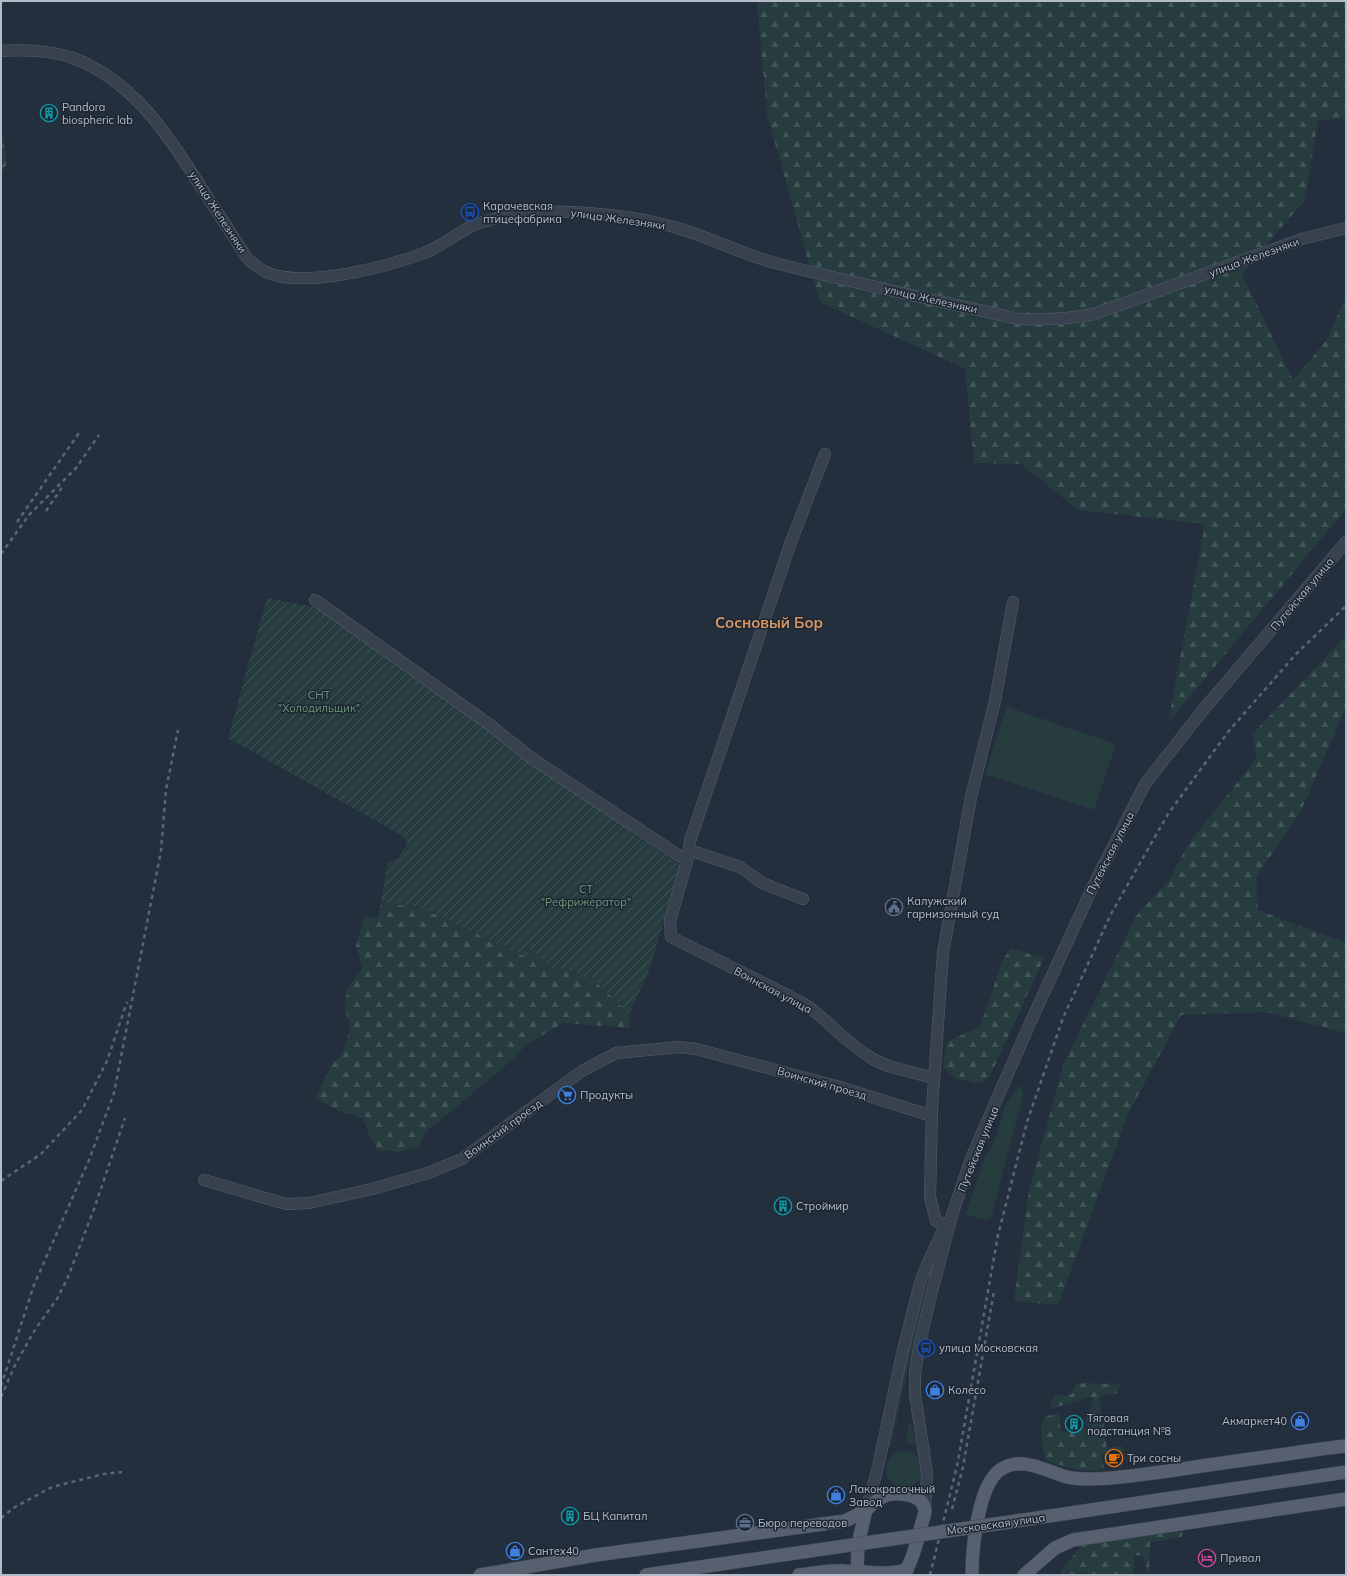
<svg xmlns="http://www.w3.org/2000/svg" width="1347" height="1576" viewBox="0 0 1347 1576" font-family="Mulish,sans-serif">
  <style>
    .grass { fill: #263c3f }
    .forest { fill: url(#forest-firs) }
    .garden { fill: url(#garden-furrows) }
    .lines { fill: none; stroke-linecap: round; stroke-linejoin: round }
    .minor-casing { stroke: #565f6c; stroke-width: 12 }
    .major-casing { stroke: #414a57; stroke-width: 14 }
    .minor { stroke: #38414e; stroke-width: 11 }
    .major { stroke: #56606e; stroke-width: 13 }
    .rail { stroke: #5a6575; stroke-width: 2.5; stroke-dasharray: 4 4; stroke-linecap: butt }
    .major-bridge-casing { stroke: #414a57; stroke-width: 14; stroke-linecap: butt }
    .major-bridge { stroke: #56606e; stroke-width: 13 }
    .labels { text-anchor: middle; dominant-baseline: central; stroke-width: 3; stroke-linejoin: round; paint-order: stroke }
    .poi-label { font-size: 11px; fill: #b4bcc9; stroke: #1d2633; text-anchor: start }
    .street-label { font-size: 11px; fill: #b4bcc9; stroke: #1d2633 }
    .park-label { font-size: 11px; fill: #6b9a76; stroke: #1d2633 }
    .district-label { font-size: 15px; font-weight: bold; fill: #d59563; stroke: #1d2633 }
  </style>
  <defs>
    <pattern id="forest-firs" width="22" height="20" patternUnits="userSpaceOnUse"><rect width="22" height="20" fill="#263c3f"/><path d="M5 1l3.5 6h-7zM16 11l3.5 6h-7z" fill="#435659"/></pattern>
    <pattern id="garden-furrows" width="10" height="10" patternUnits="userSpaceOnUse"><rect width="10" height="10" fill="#263c3f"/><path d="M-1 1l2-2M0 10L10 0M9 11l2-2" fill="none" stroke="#435659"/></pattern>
  </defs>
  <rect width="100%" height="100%" fill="#242f3e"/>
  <g class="grass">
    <path d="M 1007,707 L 1116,744 L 1094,810 L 985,774 Z"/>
    <path d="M 1022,1084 L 1023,1096 L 991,1218 L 987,1220 L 966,1215 L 985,1157 L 994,1142 L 1006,1103 Z"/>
    <path d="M 925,1291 L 891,1446 L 887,1447 L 920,1298 Z"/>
    <path d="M 910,1419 L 916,1444 L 909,1444 L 906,1441 Z"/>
    <circle cx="904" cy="1469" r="18"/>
  </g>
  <g class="forest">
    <path d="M 757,1 L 1346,1 L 1346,119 L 1318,120 L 1305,200 L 1242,274 L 1293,380 L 1326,341 L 1346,296 L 1346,509 L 1168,723 L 1205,524 L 1078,510 L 1021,464 L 974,463 L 965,369 L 820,302 L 767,115 Z"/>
    <path d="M 1,126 L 7,162 L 1,177 Z"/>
    <path d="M 1346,636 L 1346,707 L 1300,813 L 1256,877 L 1258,910 L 1346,943 L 1346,1033 L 1266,1012 L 1181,1015 L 1128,1114 L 1058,1305 L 1014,1301 L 1029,1190 L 1064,1063 L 1136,916 L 1169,880 L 1189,843 L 1257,758 L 1252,734 Z"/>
    <path d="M 381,903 L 419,907 L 526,957 L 529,949 L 548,965 L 592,978 L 629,1014 L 630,1028 L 563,1023 L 524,1046 L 518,1055 L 426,1132 L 418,1147 L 399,1152 L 377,1150 L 362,1118 L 338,1110 L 315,1099 L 330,1068 L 343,1052 L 351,1025 L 344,1008 L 348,987 L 363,968 L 356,946 L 364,917 L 378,919 Z"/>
    <path d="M 1011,948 L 1044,958 L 990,1076 L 980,1084 L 954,1078 L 943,1067 L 946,1042 L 980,1027 L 1002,961 Z"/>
    <path d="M 1076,1383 L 1120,1384 L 1117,1393 L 1099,1397 L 1107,1448 L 1122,1446 L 1123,1451 L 1102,1455 L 1104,1469 C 1084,1474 1065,1466 1046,1461 C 1043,1447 1038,1429 1045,1416 L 1059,1414 L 1061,1432 L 1088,1428 L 1086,1416 L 1093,1405 L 1092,1397 L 1053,1408 L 1050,1406 L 1055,1394 L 1063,1396 L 1072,1394 Z"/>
    <path d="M 1181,1531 L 1183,1534 L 1181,1537 L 1150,1543 L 1149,1575 L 1148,1575 L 1143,1556 L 1135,1555 L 1133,1575 L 1087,1575 L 1085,1572 L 1072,1575 L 1062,1575 L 1060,1572 L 1083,1544 Z"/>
  </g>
  <path class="garden" d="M 267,598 L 323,609 L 505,743 L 681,866 L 647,976 L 629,1014 L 592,978 L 548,965 L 529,949 L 526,957 L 419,907 L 381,903 L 387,863 L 399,857 L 407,844 L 403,836 L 228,738 Z"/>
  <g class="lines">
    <defs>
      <g id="minor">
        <path d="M 1,51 C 21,49 54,51 73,58 C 132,80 167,133 199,184 C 215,208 231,233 247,258 C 253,263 259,269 266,272 C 303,289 387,267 424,253 C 442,247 456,233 474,225 C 484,221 518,212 528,212 C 576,210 638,215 684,230 C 716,240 746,256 779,264 C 859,284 939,301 1019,319 C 1044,320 1069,319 1094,314 L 1302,239 L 1346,228"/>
        <path d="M 825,454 L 791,542 L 690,841 L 687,861 L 670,921 L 671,937 L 803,1003 C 827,1019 845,1042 870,1057 C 886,1068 916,1073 934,1078"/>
        <path d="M 315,600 L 490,725 L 530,757 L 687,861"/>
        <path d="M 689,850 L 740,867 L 762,883 L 803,899"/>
        <path d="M 204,1180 L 286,1204 L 309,1203 L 372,1189 L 428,1173 L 462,1159 L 582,1071 L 616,1053 L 679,1047 L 696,1049 L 840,1087 L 932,1116"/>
        <path d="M 945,1225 L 936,1221 L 930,1197 L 932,1109 L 943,953 L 971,797 L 995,701 L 1013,602"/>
        <path d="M 866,1510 L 878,1467 L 902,1354 L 920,1283 L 926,1267 L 943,1230"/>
        <path d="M 925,1511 L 927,1473 L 915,1394 L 915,1373 L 919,1347 L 932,1291 L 953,1212 L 972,1156 L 1031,1021 L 1095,882 L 1145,784 L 1203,710 L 1346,542"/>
      </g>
      <g id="major">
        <path d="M 1016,1521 L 1346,1472"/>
        <path d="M 480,1575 L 596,1555 L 845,1521 C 853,1517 860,1514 867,1509 C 873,1504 878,1498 887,1495 C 899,1492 924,1494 925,1511 C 925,1515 922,1522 921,1526 C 917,1544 913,1559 904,1575"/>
        <path d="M 646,1575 L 721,1564"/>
        <path d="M 799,1575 C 814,1573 830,1570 846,1571 C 869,1571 883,1576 907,1570"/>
        <path d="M 857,1575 L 858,1544 L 866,1510"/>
        <path d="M 972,1575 C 972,1550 978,1485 1000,1470 C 1022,1455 1045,1471 1067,1477 C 1075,1479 1083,1479 1091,1479 C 1117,1479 1143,1474 1169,1471 C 1206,1465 1243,1460 1280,1455 C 1302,1452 1324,1448 1346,1446"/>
        <path d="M 1024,1575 L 1055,1548 L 1073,1540 L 1346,1499"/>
      </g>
    </defs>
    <use href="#minor" class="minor-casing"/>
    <use href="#major" class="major-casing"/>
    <use href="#minor" class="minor"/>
    <use href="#major" class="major"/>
    <g class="rail">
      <path d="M 46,511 L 63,486"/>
      <path d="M 17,522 L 79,433"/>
      <path d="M 1,554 L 29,515 L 76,468 L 99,435"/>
      <path d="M 1,1181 L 41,1154 L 82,1110 L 107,1061 L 127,1002"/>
      <path d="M 1,1386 L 34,1285 L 89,1160 L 114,1093 L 161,851 L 166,790 L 178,730"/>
      <path d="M 1,1397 L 16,1363 L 36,1328 L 57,1299 L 68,1277 L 94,1209 L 125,1118"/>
      <path d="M 952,1509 L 963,1467 L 994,1291"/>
      <path d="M 1,1518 L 15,1507 L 52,1487 L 104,1474 L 122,1472"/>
      <path d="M 930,1575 L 957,1466 L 998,1235 L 1027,1122 L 1063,1018 L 1111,914 L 1168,814 L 1228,732 L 1296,654 L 1346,606"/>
    </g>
    <defs>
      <path id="major-bridge" d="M 721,1564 L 1016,1521"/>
    </defs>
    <use href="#major-bridge" class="major-bridge-casing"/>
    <use href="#major-bridge" class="major-bridge"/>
  </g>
  <defs>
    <symbol id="building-ring" viewBox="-11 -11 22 22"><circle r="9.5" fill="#1d2633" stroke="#0f9aa8" stroke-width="1.5"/><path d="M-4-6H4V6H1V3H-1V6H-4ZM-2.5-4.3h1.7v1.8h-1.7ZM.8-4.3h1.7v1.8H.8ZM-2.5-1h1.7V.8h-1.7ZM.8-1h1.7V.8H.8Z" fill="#0f9aa8"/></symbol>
    <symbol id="bus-ring" viewBox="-11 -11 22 22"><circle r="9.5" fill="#1d2633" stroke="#1a4fb4" stroke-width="1.5"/><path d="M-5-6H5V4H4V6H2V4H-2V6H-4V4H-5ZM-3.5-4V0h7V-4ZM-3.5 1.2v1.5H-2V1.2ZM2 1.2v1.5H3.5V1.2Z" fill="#1a4fb4"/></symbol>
    <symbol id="civic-ring" viewBox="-11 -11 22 22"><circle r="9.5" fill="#1d2633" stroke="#5c6f8a" stroke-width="1.5"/><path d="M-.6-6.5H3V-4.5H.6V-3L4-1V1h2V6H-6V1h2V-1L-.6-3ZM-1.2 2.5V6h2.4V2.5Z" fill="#5c6f8a"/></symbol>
    <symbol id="supermarket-ring" viewBox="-11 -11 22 22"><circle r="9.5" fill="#1d2633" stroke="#3f7fe0" stroke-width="1.5"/><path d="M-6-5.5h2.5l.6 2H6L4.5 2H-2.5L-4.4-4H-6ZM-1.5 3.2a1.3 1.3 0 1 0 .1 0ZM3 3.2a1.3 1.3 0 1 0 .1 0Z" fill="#3f7fe0"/></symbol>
    <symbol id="shop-ring" viewBox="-11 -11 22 22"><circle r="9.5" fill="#1d2633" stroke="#3f7fe0" stroke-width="1.5"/><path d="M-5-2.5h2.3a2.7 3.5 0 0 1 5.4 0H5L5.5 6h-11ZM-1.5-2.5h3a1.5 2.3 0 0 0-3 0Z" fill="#3f7fe0"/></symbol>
    <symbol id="cafe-ring" viewBox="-11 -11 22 22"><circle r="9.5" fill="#1d2633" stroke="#e8710a" stroke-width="1.5"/><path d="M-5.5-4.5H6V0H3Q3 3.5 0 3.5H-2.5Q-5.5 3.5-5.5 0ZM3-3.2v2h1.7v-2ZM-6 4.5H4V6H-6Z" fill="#e8710a"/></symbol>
    <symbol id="office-ring" viewBox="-11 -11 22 22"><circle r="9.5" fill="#1d2633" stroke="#5c6f8a" stroke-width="1.5"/><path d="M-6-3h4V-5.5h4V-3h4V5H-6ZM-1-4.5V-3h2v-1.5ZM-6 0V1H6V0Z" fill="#5c6f8a"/></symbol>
    <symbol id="hotel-ring" viewBox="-11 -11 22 22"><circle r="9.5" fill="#1d2633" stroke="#d1479c" stroke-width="1.5"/><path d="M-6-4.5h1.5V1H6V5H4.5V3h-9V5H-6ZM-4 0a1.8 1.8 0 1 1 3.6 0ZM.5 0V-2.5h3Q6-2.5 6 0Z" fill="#d1479c"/></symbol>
  </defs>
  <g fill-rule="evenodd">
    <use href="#building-ring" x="39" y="103" width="20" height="20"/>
    <use href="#bus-ring" x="460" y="202" width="20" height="20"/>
    <use href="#civic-ring" x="884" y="897" width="20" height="20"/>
    <use href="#supermarket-ring" x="557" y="1085" width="20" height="20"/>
    <use href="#building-ring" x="773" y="1196" width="20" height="20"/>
    <use href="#bus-ring" x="916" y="1338" width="20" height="20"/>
    <use href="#shop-ring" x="925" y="1380" width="20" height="20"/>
    <use href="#shop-ring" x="1290" y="1411" width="20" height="20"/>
    <use href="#building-ring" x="1064" y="1414" width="20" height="20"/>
    <use href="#cafe-ring" x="1104" y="1448" width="20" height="20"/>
    <use href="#shop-ring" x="826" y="1485" width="20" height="20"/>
    <use href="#building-ring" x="560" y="1506" width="20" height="20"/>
    <use href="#office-ring" x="735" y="1513" width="20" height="20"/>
    <use href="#shop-ring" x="505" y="1541" width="20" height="20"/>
    <use href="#hotel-ring" x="1197" y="1548" width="20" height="20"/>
  </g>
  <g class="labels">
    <g class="poi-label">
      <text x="62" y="107">Pandora<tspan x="62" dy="13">biospheric lab</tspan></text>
      <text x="483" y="206">Карачевская<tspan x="483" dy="13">птицефабрика</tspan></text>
      <text x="907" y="901">Калужский<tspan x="907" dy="13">гарнизонный суд</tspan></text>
      <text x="580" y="1095">Продукты</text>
      <text x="796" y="1206">Строймир</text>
      <text x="939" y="1348">улица Московская</text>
      <text x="948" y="1390">Колесо</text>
      <text x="1087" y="1418">Тяговая<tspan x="1087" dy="13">подстанция №8</tspan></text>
      <text x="1287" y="1421" text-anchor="end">Акмаркет40</text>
      <text x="1127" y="1458">Три сосны</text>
      <text x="849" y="1489">Лакокрасочный<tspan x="849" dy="13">Завод</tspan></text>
      <text x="583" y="1516">БЦ Капитал</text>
      <text x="758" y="1523">Бюро переводов</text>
      <text x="528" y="1551">Сантех40</text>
      <text x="1220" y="1558">Привал</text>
    </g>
    <g class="street-label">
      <text transform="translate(218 212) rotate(57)">улица Железняки</text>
      <text transform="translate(618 219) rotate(8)">улица Железняки</text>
      <text transform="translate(1254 257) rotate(-20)">улица Железняки</text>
      <text transform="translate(931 299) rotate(13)">улица Железняки</text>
      <text transform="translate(1302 594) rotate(-50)">Путейская улица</text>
      <text transform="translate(1110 853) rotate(-63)">Путейская улица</text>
      <text transform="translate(773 990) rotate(28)">Воинская улица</text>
      <text transform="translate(822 1083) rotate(16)">Воинский проезд</text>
      <text transform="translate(503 1129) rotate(-36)">Воинский проезд</text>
      <text transform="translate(978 1149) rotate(-68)">Путейская улица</text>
      <text transform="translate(996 1524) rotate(-8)">Московская улица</text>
    </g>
    <g class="park-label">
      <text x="319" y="695">СНТ<tspan x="319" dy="13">"Холодильщик"</tspan></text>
      <text x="586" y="889">СТ<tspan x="586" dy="13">"Рефрижератор"</tspan></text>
    </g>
    <g class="district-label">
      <text x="769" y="622">Сосновый Бор</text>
    </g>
  </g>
  <rect width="1347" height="1576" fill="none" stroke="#b4bcc9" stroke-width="4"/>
</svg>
